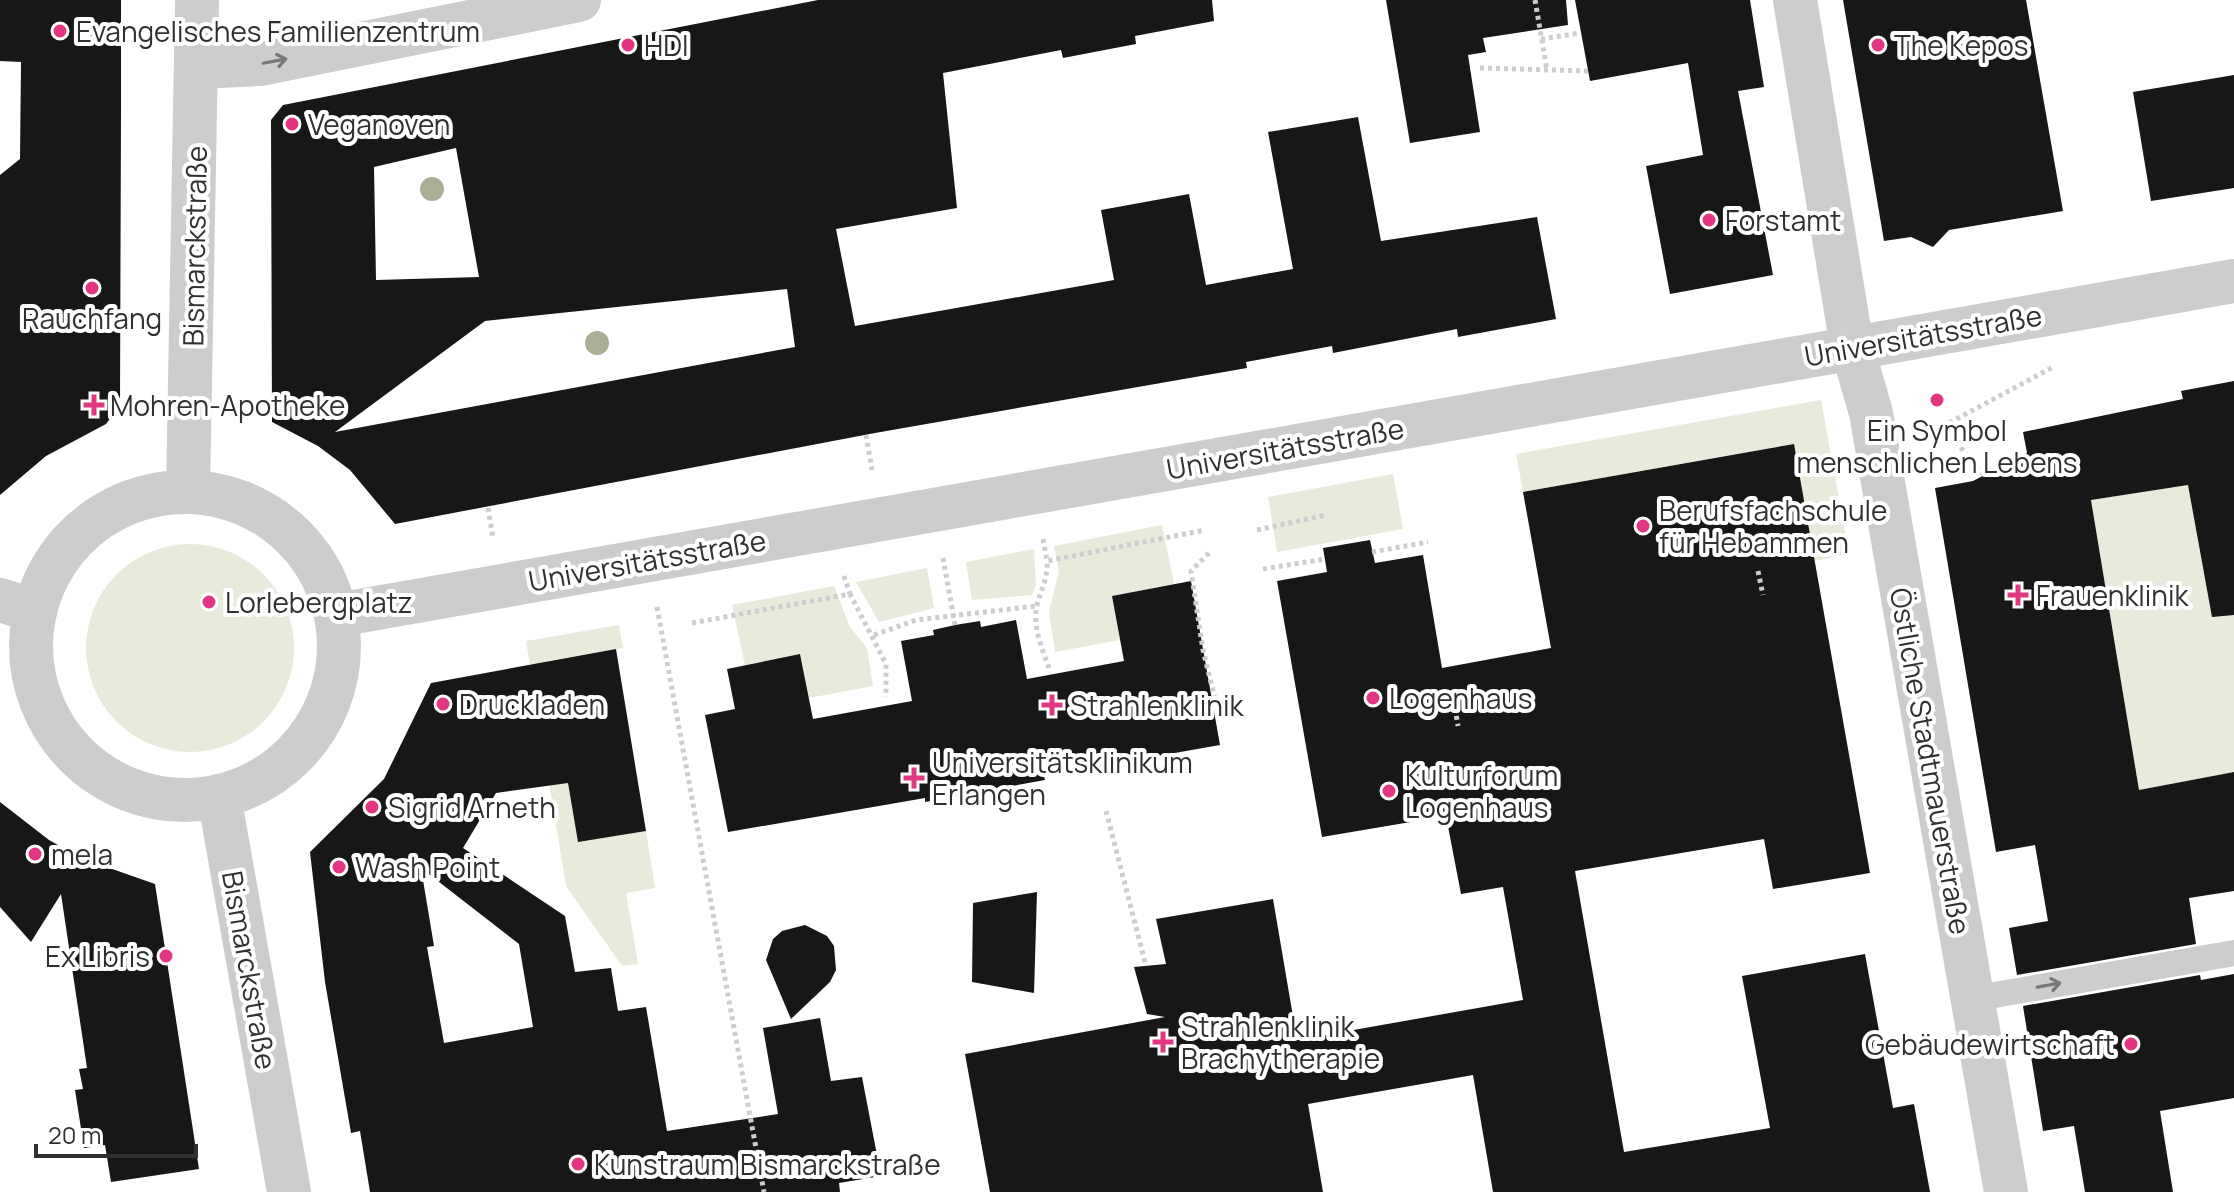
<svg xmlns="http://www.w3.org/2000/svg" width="2234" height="1192" viewBox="0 0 2234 1192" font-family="Manrope,sans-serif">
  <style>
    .green { fill: #e8eadc }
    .building { fill: #171717; fill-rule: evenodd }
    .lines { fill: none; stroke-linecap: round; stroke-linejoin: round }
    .path { stroke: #cdcdcd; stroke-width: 5; stroke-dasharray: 4 4; stroke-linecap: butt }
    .service { stroke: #cdcdcd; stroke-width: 26 }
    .minor { stroke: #cdcdcd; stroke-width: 44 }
    .tree { fill: #aaae95 }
    .oneway { stroke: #777 }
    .poi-dot { fill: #e33682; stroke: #fff; stroke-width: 3 }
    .labels { text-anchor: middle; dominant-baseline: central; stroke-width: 8; stroke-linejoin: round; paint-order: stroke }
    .poi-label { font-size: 28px; fill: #303030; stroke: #fff; text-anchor: start }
    .street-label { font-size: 28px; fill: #303030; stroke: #fff }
  </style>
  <rect width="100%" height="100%" fill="#fff"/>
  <g class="green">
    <path d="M 1821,400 L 1849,554 L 1815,561 L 1793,444 L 1523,492 L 1516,454 Z"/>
    <path d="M 1393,474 L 1403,529 L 1277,552 L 1268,497 Z"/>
    <path d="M 2188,485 L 2208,593 L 2234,590 L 2234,772 L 2139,790 L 2091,500 Z"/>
    <path d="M 1162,525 L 1174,584 L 1112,596 L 1120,640 L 1055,652 L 1049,612 L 1059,571 L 1054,546 Z"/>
    <circle cx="190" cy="648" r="104"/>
    <path d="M 1034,549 L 1036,585 L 1032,595 L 972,600 L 966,562 Z"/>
    <path d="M 927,568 L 934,608 L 879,622 L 856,582 Z"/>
    <path d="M 834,586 L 850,627 L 867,648 L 873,686 L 809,698 L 800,654 L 745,665 L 732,605 Z"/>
    <path d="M 619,625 L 623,648 L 547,661 L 578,841 L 646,831 L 655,888 L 626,893 L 638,964 L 622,966 L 566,886 L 526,641 Z"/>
  </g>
  <g class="building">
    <path d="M 0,0 L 121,0 L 121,112 L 120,405 L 106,424 L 46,456 L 0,495 L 0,175 L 20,159 L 21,62 L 0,61 Z"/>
    <path d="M 818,0 L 1212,0 L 1214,21 L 1135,36 L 1136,44 L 1063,58 L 1061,50 L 943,73 L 957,208 L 836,229 L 855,326 L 1114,280 L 1101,210 L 1189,194 L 1206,285 L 1293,269 L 1268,132 L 1358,117 L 1381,241 L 1537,217 L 1556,319 L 1458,337 L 1457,329 L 1333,353 L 1332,346 L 1246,362 L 1247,368 L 875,433 L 395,524 L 350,470 L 318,446 L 272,422 L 271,120 L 283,105 ZM 456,148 L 479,277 L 376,280 L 374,167 ZM 787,289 L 795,347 L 335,432 L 485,321 Z"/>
    <path d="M 1386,0 L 1566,0 L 1568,25 L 1483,38 L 1486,52 L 1468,55 L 1480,132 L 1410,143 Z"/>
    <path d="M 1575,0 L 1750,0 L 1764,87 L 1738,91 L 1773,275 L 1670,294 L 1646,166 L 1703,155 L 1688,63 L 1590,81 Z"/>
    <path d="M 1843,0 L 2026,0 L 2063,211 L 1949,230 L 1933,247 L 1911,237 L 1884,241 Z"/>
    <path d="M 2234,75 L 2234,188 L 2151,201 L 2133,92 Z"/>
    <path d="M 2234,381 L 2234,615 L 2212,617 L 2188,485 L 2091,500 L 2139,790 L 2234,772 L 2234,891 L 2189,898 L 2196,944 L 2017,975 L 2009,928 L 2048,921 L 2035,845 L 1996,852 L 1935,488 L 1973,481 L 2027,453 L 2023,432 L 2183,399 L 2181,391 Z"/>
    <path d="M 1794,444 L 1870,873 L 1773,889 L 1764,839 L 1575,871 L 1624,1152 L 1770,1128 L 1742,976 L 1865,954 L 1893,1108 L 1914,1104 L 1930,1192 L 1493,1192 L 1473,1075 L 1308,1104 L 1323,1192 L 990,1192 L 965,1054 L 1165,1017 L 1147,1014 L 1134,967 L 1166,964 L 1156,919 L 1273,899 L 1297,1040 L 1523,1000 L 1503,887 L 1461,894 L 1446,816 L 1322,837 L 1277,581 L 1327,572 L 1323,548 L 1370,540 L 1375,563 L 1423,555 L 1442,668 L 1551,648 L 1523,492 Z"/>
    <path d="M 1191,581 L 1220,745 L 1044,776 L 1045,780 L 925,802 L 925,798 L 728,832 L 705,715 L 735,709 L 727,669 L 800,654 L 813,719 L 912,701 L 901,641 L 934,635 L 933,630 L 955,625 L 980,621 L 981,627 L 1016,620 L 1027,679 L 1124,661 L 1112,596 Z"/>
    <path d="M 616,649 L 646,831 L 578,842 L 568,783 L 496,793 L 463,848 L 565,916 L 575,972 L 611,968 L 618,1011 L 646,1007 L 667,1131 L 778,1114 L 763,1028 L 820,1018 L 831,1081 L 862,1077 L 881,1176 L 839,1183 L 840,1192 L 370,1192 L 360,1131 L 351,1133 L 325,982 L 310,852 L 384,779 L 431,683 ZM 421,868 L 519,944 L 533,1027 L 444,1043 L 427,947 L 434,946 Z"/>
    <path d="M 0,802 L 49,840 L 81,858 L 155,884 L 199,1169 L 111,1182 L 105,1145 L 84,1148 L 75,1090 L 83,1089 L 79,1069 L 87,1068 L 61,894 L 31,942 L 0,907 Z"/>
    <path d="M 1037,892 L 1034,993 L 972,982 L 973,903 Z"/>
    <path d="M 805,925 L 827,936 L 834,946 L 836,970 L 830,982 L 791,1019 L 766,960 L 773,939 L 782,931 Z"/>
    <path d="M 2234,974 L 2234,1098 L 2160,1111 L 2173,1192 L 2085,1192 L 2074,1126 L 2043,1131 L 2023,1006 L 2200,975 L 2201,980 Z"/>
  </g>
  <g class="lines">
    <g class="path">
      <path d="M 1535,0 L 1547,70"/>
      <path d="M 1541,39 L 1580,33"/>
      <path d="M 1480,68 L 1588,71"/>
      <path d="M 866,435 L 872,470"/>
      <path d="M 1984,475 L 1956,442 L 1949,423 L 2055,366"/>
      <path d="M 488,508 L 493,538"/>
      <path d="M 1257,530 L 1326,515"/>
      <path d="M 1043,539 L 1047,561"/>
      <path d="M 1372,552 L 1428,542"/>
      <path d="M 1209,553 L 1191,571 L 1203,650 L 1215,699 L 1237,710"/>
      <path d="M 943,558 L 955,625"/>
      <path d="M 1263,569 L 1325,559"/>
      <path d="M 1758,571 L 1763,595"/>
      <path d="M 844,576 L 850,594"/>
      <path d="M 657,607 L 764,1192"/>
      <path d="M 692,623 L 850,594 L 886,664 L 886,697"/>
      <path d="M 874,635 L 916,620 L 1036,606"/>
      <path d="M 1049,668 C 1042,648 1032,626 1037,605 C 1041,589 1048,579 1047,561 L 1205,530"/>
      <path d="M 1455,708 L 1458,726"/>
      <path d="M 1106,811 L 1146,966"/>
    </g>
    <path class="service" d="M 1972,999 L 2234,953"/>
    <g class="minor">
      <path d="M 1795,0 L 1852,347 L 1871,413 L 2006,1192"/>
      <path d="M 197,67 L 261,64 L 579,0"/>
      <path d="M 188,492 L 197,0"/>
      <circle cx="185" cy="646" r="154"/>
      <path d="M 0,600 L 35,611"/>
      <path d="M 337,615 L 2234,281"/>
      <path d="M 219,796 L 289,1192"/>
    </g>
  </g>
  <g class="tree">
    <circle cx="432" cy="189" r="12"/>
    <circle cx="597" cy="343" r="12"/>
  </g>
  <defs><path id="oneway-shaft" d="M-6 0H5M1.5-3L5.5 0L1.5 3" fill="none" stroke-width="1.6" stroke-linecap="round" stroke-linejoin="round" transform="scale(2)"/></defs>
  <g class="oneway">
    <use href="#oneway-shaft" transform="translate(275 61) rotate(-11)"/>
    <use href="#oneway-shaft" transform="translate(2049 985) rotate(-10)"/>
  </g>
  <g class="poi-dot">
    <circle cx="60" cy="31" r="8"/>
    <circle cx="628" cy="45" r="8"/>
    <circle cx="1878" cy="45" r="8"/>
    <circle cx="292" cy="124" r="8"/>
    <circle cx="1709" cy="220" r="8"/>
    <circle cx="92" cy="288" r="8"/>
    <circle cx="1937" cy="400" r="8"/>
    <path d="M90 393h8v8h8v8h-8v8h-8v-8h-8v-8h8z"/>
    <circle cx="1643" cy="526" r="8"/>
    <path d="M2014 583h8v8h8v8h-8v8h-8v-8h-8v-8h8z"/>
    <circle cx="209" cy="602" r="8"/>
    <circle cx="1373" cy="698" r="8"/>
    <circle cx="443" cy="704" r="8"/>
    <path d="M1048 693h8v8h8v8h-8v8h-8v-8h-8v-8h8z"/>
    <path d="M910 766h8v8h8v8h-8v8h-8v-8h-8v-8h8z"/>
    <circle cx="1389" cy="791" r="8"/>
    <circle cx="372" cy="807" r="8"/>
    <circle cx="35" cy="854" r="8"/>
    <circle cx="339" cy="867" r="8"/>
    <circle cx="166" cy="956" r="8"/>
    <path d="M1159 1030h8v8h8v8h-8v8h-8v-8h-8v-8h8z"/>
    <circle cx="2131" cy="1044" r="8"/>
    <circle cx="578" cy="1164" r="8"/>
  </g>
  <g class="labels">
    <g class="poi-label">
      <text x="76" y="31">Evangelisches Familienzentrum</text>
      <text x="644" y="45">HDI</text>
      <text x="1894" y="45">The Kepos</text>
      <text x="308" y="124">Veganoven</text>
      <text x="1725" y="220">Forstamt</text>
      <text x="92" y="318" text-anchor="middle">Rauchfang</text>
      <text x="110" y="405">Mohren-Apotheke</text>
      <text x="1937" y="430" text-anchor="middle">Ein Symbol<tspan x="1937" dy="32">menschlichen Lebens</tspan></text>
      <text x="1659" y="510">Berufsfachschule<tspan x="1659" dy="32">für Hebammen</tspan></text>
      <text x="2036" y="595">Frauenklinik</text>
      <text x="225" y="602">Lorlebergplatz</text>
      <text x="1389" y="698">Logenhaus</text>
      <text x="459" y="704">Druckladen</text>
      <text x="1070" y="705">Strahlenklinik</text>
      <text x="932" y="762">Universitätsklinikum<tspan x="932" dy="32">Erlangen</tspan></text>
      <text x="1405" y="775">Kulturforum<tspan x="1405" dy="32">Logenhaus</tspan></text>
      <text x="388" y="807">Sigrid Arneth</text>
      <text x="51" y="854">mela</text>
      <text x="355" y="867">Wash Point</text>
      <text x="150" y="956" text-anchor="end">Ex Libris</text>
      <text x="1181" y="1026">Strahlenklinik<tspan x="1181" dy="32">Brachytherapie</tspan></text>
      <text x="2115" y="1044" text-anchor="end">Gebäudewirtschaft</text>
      <text x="594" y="1164">Kunstraum Bismarckstraße</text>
    </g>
    <g class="street-label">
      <text transform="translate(194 246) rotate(-89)">Bismarckstraße</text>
      <text transform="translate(1923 335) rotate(-10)">Universitätsstraße</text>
      <text transform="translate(1285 448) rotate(-10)">Universitätsstraße</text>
      <text transform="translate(647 560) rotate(-10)">Universitätsstraße</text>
      <text transform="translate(1931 761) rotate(80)">Östliche Stadtmauerstraße</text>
      <text transform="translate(250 970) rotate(80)">Bismarckstraße</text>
    </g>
  </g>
  <path d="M36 1144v12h160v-12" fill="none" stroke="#303030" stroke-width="4"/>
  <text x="48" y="1144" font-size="24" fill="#303030" stroke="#ffffff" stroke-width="6" paint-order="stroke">20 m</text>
</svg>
